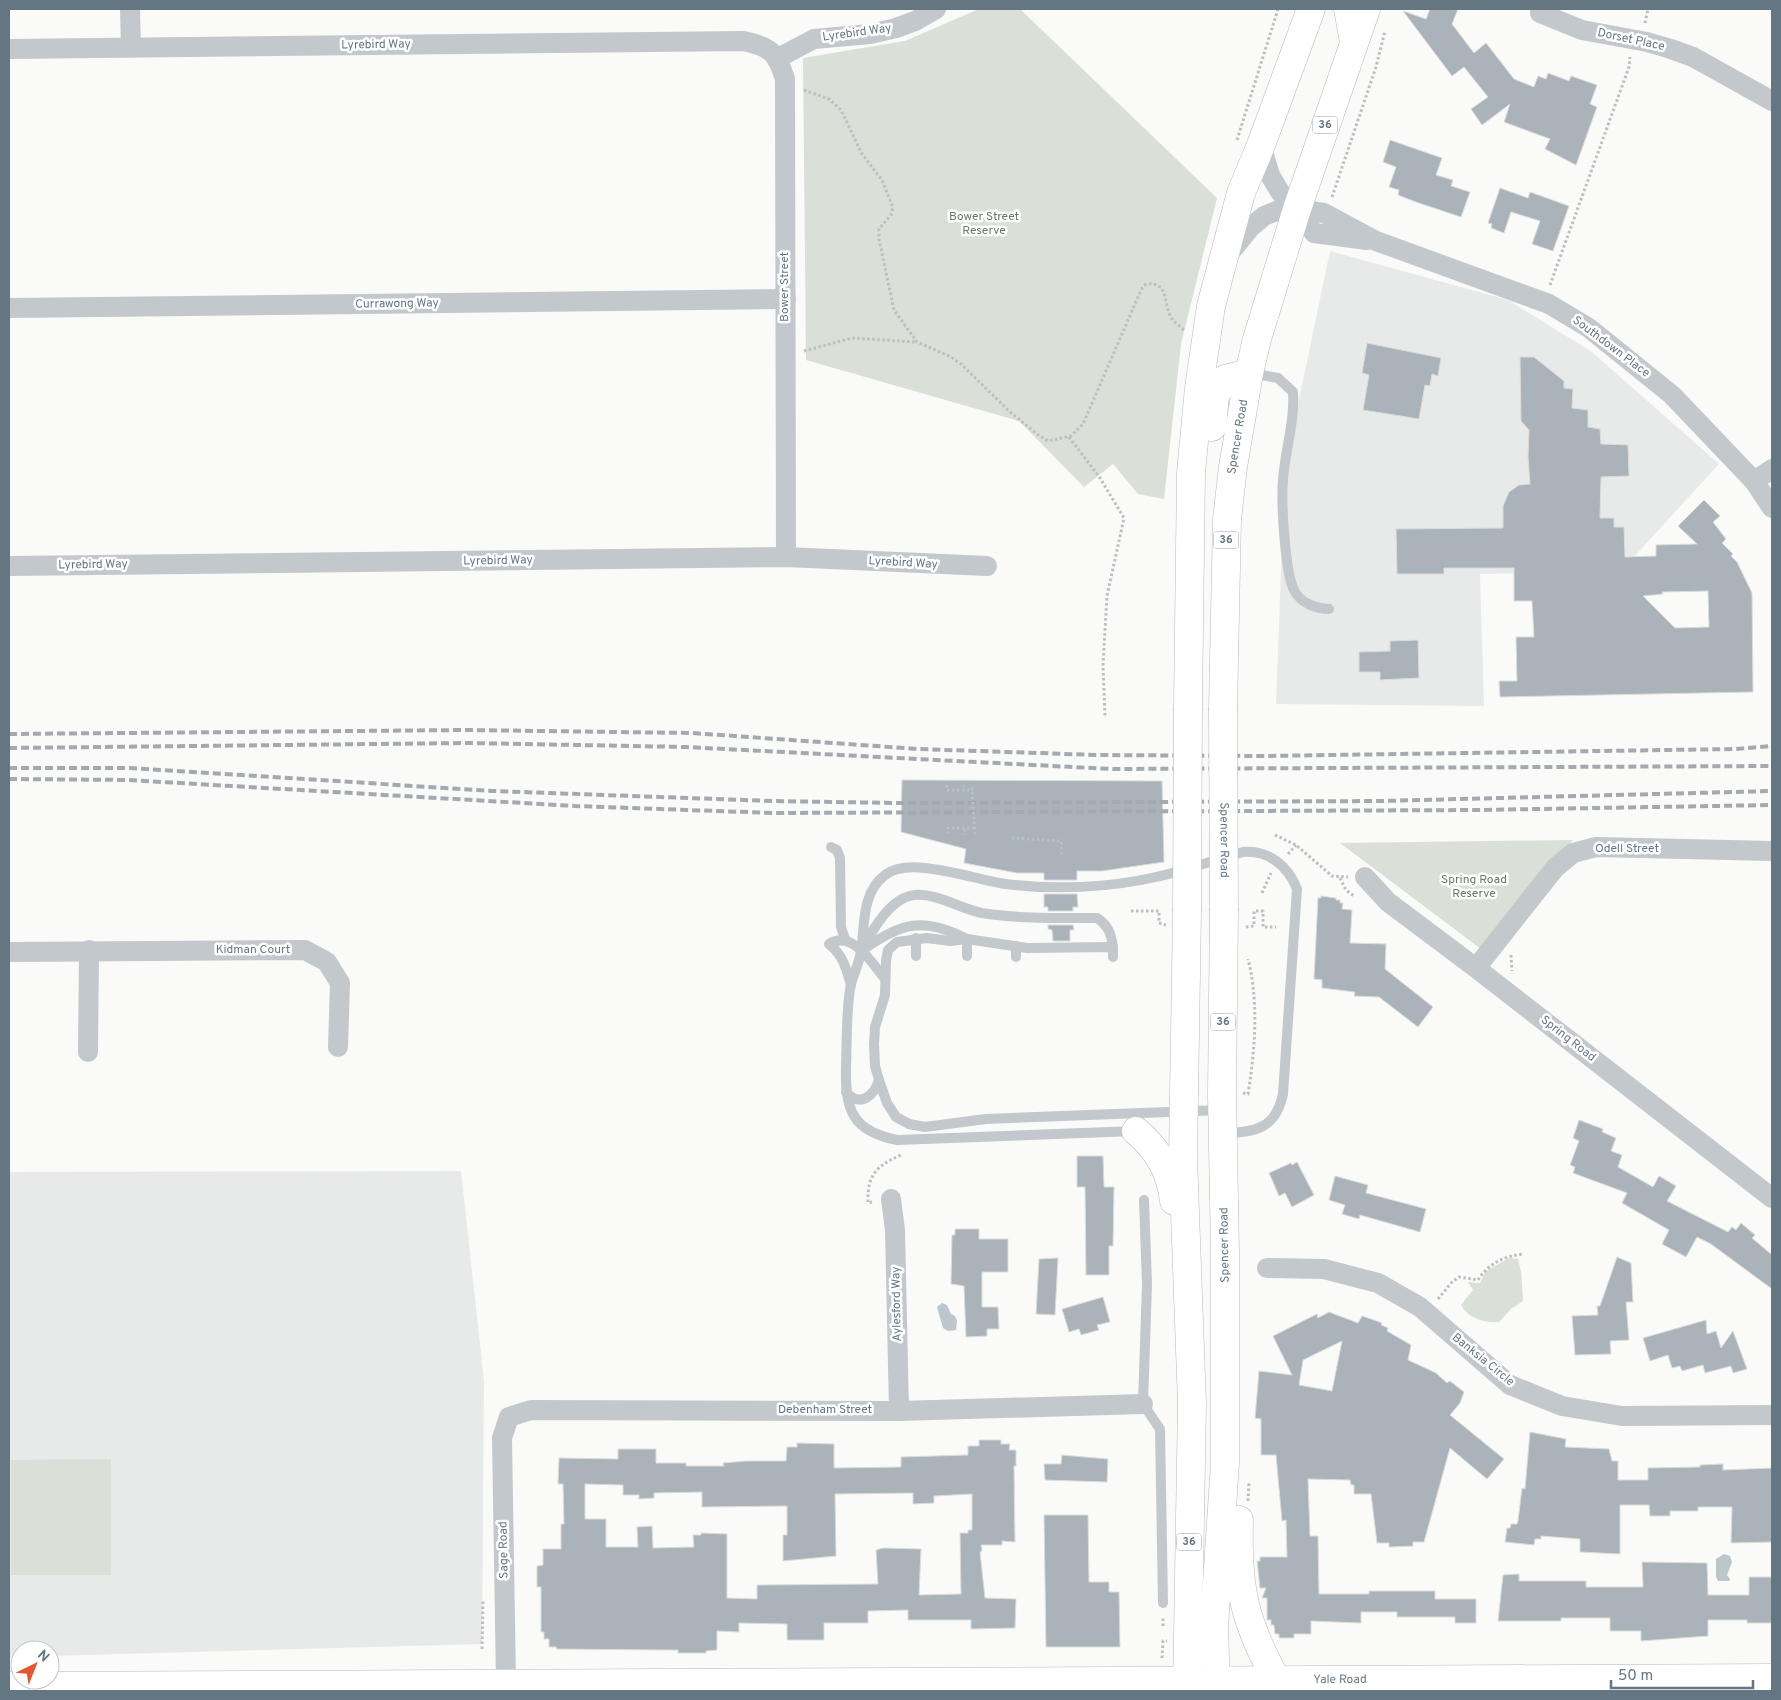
<svg xmlns="http://www.w3.org/2000/svg" width="1781" height="1700" viewBox="0 0 1781 1700" font-family="Overpass,sans-serif">
  <style>
    .built { fill: #e8e9e9 }
    .green { fill: #dadfd7 }
    .water { fill: #bbc7cb }
    .building { fill: #aab3b9; stroke: #dcdcda; fill-rule: evenodd }
    .lines { fill: none; stroke-linecap: round; stroke-linejoin: round }
    .secondary-casing { stroke: #b3babf; stroke-width: 29 }
    .primary-casing { stroke: #b5babe; stroke-width: 29 }
    .path { stroke: #bbbfc2; stroke-width: 3; stroke-dasharray: 2.5 2.5; stroke-linecap: butt }
    .service { stroke: #c3c8cc; stroke-width: 10 }
    .minor { stroke: #c3c8cc; stroke-width: 20 }
    .secondary { stroke: #fff; stroke-width: 28 }
    .primary { stroke: #fff; stroke-width: 28 }
    .rail { stroke: #a2aab0; stroke-width: 4; stroke-dasharray: 8 4; stroke-linecap: butt }
    .primary-bridge-casing { stroke: #b5babe; stroke-width: 29; stroke-linecap: butt }
    .path-bridge { stroke: #bbbfc2; stroke-width: 3; stroke-dasharray: 2.5 2.5; stroke-linecap: butt }
    .primary-bridge { stroke: #fff; stroke-width: 28 }
    .labels { text-anchor: middle; dominant-baseline: central; stroke-width: 5; stroke-linejoin: round; paint-order: stroke }
    .shield { fill: #fff; stroke: #939fa8; stroke-width: 1 }
    .shield-label { font-size: 11px; font-weight: bold; fill: #657683 }
    .street-label { font-size: 12px; fill: #657683; stroke: #fff }
    .park-label { font-size: 12px; fill: #687a64; stroke: #fff }
  </style>
  <rect width="100%" height="100%" fill="#fafaf8"/>
  <g class="built">
    <path d="M 1330,251 L 1508,300 L 1592,352 L 1719,464 L 1620,572 L 1480,574 L 1484,706 L 1276,704 L 1285,467 Z"/>
    <path d="M 461,1171 L 484,1381 L 482,1644 L 50,1656 L 50,1650 L 20,1650 L 20,1657 L 9,1658 L 9,1172 Z"/>
  </g>
  <g class="green">
    <path d="M 979,9 L 1020,9 L 1217,198 L 1181,344 L 1164,499 L 1138,494 L 1113,464 L 1084,487 L 1019,421 L 806,360 L 803,58 L 905,41 Z"/>
    <path d="M 1573,840 L 1481,949 L 1340,843 Z"/>
    <path d="M 1509,1258 L 1518,1259 L 1521,1271 L 1523,1301 L 1511,1309 L 1499,1322 C 1485,1323 1468,1319 1461,1305 L 1473,1290 L 1468,1282 L 1480,1283 L 1486,1271 Z"/>
    <path d="M 111,1459 L 111,1575 L 11,1575 L 11,1460 Z"/>
  </g>
  <g class="water">
    <path d="M 942,1303 L 947,1305 L 951,1314 L 955,1316 L 957,1321 L 956,1330 L 948,1331 L 943,1328 L 937,1307 Z"/>
    <path d="M 1724,1554 L 1730,1556 L 1732,1562 L 1727,1575 L 1730,1579 L 1729,1581 L 1718,1581 L 1716,1577 L 1716,1559 Z"/>
  </g>
  <g class="building">
    <path d="M 1430,9 L 1458,9 L 1452,24 L 1474,53 L 1486,43 L 1514,79 L 1534,87 L 1538,76 L 1546,79 L 1548,73 L 1569,81 L 1571,76 L 1597,85 L 1590,104 L 1597,107 L 1576,165 L 1545,149 L 1550,139 L 1504,122 L 1510,104 L 1482,125 L 1471,109 L 1488,97 L 1464,67 L 1452,76 L 1403,11 L 1426,19 Z"/>
    <path d="M 1390,140 L 1442,158 L 1436,175 L 1453,180 L 1451,186 L 1470,192 L 1461,217 L 1416,202 L 1398,195 L 1399,190 L 1389,187 L 1396,167 L 1383,162 Z"/>
    <path d="M 1500,188 L 1528,198 L 1530,192 L 1569,206 L 1553,251 L 1532,244 L 1540,221 L 1511,212 L 1504,233 L 1491,228 L 1492,224 L 1488,223 Z"/>
    <path d="M 1367,343 L 1441,358 L 1438,376 L 1432,374 L 1430,386 L 1425,385 L 1419,419 L 1363,410 L 1369,375 L 1362,373 Z"/>
    <path d="M 1520,357 L 1534,357 L 1564,381 L 1564,388 L 1573,389 L 1572,408 L 1588,410 L 1588,427 L 1600,429 L 1601,444 L 1628,445 L 1629,476 L 1601,477 L 1600,518 L 1614,518 L 1614,527 L 1624,527 L 1625,557 L 1656,556 L 1656,545 L 1697,544 L 1678,526 L 1704,500 L 1720,516 L 1713,522 L 1726,539 L 1722,543 L 1733,554 L 1731,556 L 1737,562 L 1752,593 L 1753,692 L 1500,697 L 1499,681 L 1517,681 L 1516,637 L 1534,637 L 1532,601 L 1514,601 L 1514,568 L 1444,568 L 1444,574 L 1397,574 L 1396,529 L 1503,528 L 1503,506 L 1509,492 L 1519,485 L 1530,484 L 1528,457 L 1529,430 L 1521,421 ZM 1708,591 L 1709,627 L 1675,628 L 1643,596 L 1663,594 L 1662,592 Z"/>
    <path d="M 1418,640 L 1419,678 L 1380,680 L 1380,672 L 1359,672 L 1359,652 L 1390,651 L 1390,641 Z"/>
    <path d="M 902,780 L 1162,781 L 1164,862 L 1102,871 L 1077,871 L 1077,880 L 1044,880 L 1044,873 L 1017,873 L 964,863 L 966,849 L 901,832 Z"/>
    <path d="M 1044,894 L 1077,894 L 1078,907 L 1073,907 L 1073,911 L 1048,911 L 1048,907 L 1044,907 Z"/>
    <path d="M 1321,896 L 1336,898 L 1336,900 L 1340,900 L 1340,903 L 1343,903 L 1342,909 L 1352,910 L 1350,943 L 1386,944 L 1385,969 L 1433,1007 L 1418,1027 L 1379,997 L 1354,996 L 1355,992 L 1322,988 L 1322,980 L 1314,979 L 1318,898 L 1321,898 Z"/>
    <path d="M 1048,925 L 1073,925 L 1074,930 L 1070,930 L 1070,941 L 1053,941 L 1052,930 L 1048,929 Z"/>
    <path d="M 1579,1120 L 1603,1129 L 1602,1132 L 1616,1138 L 1611,1151 L 1622,1155 L 1618,1167 L 1653,1187 L 1659,1176 L 1676,1186 L 1667,1201 L 1728,1232 L 1732,1227 L 1736,1230 L 1741,1223 L 1755,1235 L 1752,1238 L 1772,1255 L 1772,1289 L 1711,1244 L 1697,1237 L 1686,1257 L 1662,1244 L 1669,1230 L 1622,1203 L 1627,1193 L 1573,1173 L 1575,1167 L 1570,1165 L 1579,1141 L 1573,1138 Z"/>
    <path d="M 1077,1156 L 1103,1156 L 1104,1187 L 1114,1187 L 1113,1246 L 1109,1246 L 1109,1275 L 1086,1275 L 1085,1187 L 1077,1187 Z"/>
    <path d="M 1297,1162 L 1314,1195 L 1292,1207 L 1285,1193 L 1279,1196 L 1269,1173 L 1291,1163 L 1292,1165 Z"/>
    <path d="M 1335,1176 L 1368,1185 L 1366,1193 L 1426,1209 L 1420,1232 L 1360,1215 L 1359,1219 L 1342,1214 L 1345,1205 L 1329,1200 Z"/>
    <path d="M 955,1229 L 979,1229 L 979,1239 L 1008,1239 L 1008,1272 L 982,1272 L 982,1307 L 998,1307 L 999,1329 L 987,1329 L 987,1336 L 966,1337 L 964,1286 L 951,1284 L 952,1235 L 955,1235 Z"/>
    <path d="M 1617,1257 L 1631,1263 L 1633,1302 L 1626,1302 L 1629,1340 L 1610,1341 L 1611,1354 L 1575,1355 L 1572,1316 L 1598,1315 L 1597,1306 L 1600,1306 Z"/>
    <path d="M 1058,1258 L 1055,1315 L 1036,1314 L 1039,1259 Z"/>
    <path d="M 1103,1297 L 1110,1322 L 1097,1325 L 1099,1330 L 1081,1335 L 1079,1329 L 1069,1332 L 1062,1309 Z"/>
    <path d="M 1329,1312 L 1358,1323 L 1362,1316 L 1371,1319 L 1382,1323 L 1381,1325 L 1388,1328 L 1387,1331 L 1411,1345 L 1408,1360 L 1436,1373 L 1447,1383 L 1450,1381 L 1464,1392 L 1460,1403 L 1450,1415 L 1504,1459 L 1487,1479 L 1450,1448 L 1424,1542 L 1413,1542 L 1413,1546 L 1389,1547 L 1389,1543 L 1377,1543 L 1371,1494 L 1354,1494 L 1354,1485 L 1351,1485 L 1350,1480 L 1308,1479 L 1310,1536 L 1318,1536 L 1319,1594 L 1369,1594 L 1369,1591 L 1435,1591 L 1435,1599 L 1476,1599 L 1476,1623 L 1455,1623 L 1455,1617 L 1397,1617 L 1397,1612 L 1361,1612 L 1361,1623 L 1311,1621 L 1311,1634 L 1294,1634 L 1294,1638 L 1279,1638 L 1279,1634 L 1275,1634 L 1274,1625 L 1271,1625 L 1271,1620 L 1267,1620 L 1267,1598 L 1262,1598 L 1266,1588 L 1260,1588 L 1257,1561 L 1260,1561 L 1260,1557 L 1287,1557 L 1286,1520 L 1282,1521 L 1276,1455 L 1261,1455 L 1261,1419 L 1255,1418 L 1259,1371 L 1292,1375 L 1273,1336 L 1317,1314 L 1318,1318 ZM 1342,1341 L 1332,1391 L 1299,1385 L 1303,1360 Z"/>
    <path d="M 1706,1320 L 1707,1334 L 1716,1331 L 1721,1348 L 1733,1331 L 1747,1369 L 1733,1373 L 1731,1366 L 1705,1373 L 1703,1365 L 1682,1371 L 1680,1366 L 1672,1368 L 1668,1355 L 1650,1361 L 1643,1338 Z"/>
    <path d="M 1530,1432 L 1566,1439 L 1565,1447 L 1609,1449 L 1612,1461 L 1618,1461 L 1618,1480 L 1648,1480 L 1648,1468 L 1700,1467 L 1700,1465 L 1723,1464 L 1723,1470 L 1772,1468 L 1772,1542 L 1731,1543 L 1732,1507 L 1698,1507 L 1698,1511 L 1670,1511 L 1670,1516 L 1650,1516 L 1649,1505 L 1620,1505 L 1620,1554 L 1580,1552 L 1580,1539 L 1541,1536 L 1541,1539 L 1535,1539 L 1534,1545 L 1505,1542 L 1507,1528 L 1510,1528 L 1511,1524 L 1517,1524 L 1518,1521 L 1522,1488 L 1525,1489 Z"/>
    <path d="M 979,1440 L 1001,1440 L 1001,1444 L 1010,1444 L 1009,1450 L 1016,1450 L 1016,1466 L 1014,1466 L 1015,1542 L 1002,1541 L 1002,1545 L 981,1545 L 982,1551 L 980,1552 L 985,1598 L 1016,1599 L 1015,1628 L 971,1629 L 971,1620 L 908,1620 L 908,1610 L 868,1611 L 868,1623 L 824,1623 L 824,1640 L 787,1640 L 787,1624 L 739,1623 L 739,1632 L 717,1631 L 717,1650 L 706,1651 L 706,1653 L 678,1653 L 678,1650 L 668,1650 L 557,1649 L 556,1647 L 549,1647 L 549,1639 L 544,1639 L 544,1632 L 541,1632 L 541,1587 L 537,1587 L 537,1566 L 543,1565 L 543,1549 L 561,1549 L 561,1524 L 564,1524 L 563,1484 L 558,1484 L 559,1458 L 618,1459 L 618,1449 L 656,1449 L 656,1463 L 686,1463 L 686,1466 L 724,1466 L 723,1463 L 746,1461 L 786,1461 L 787,1447 L 797,1447 L 797,1443 L 834,1444 L 834,1468 L 901,1467 L 901,1457 L 968,1455 L 968,1446 L 979,1446 ZM 585,1484 L 623,1485 L 623,1495 L 639,1495 L 639,1499 L 654,1498 L 654,1493 L 702,1492 L 702,1507 L 787,1506 L 787,1535 L 783,1535 L 783,1561 L 836,1556 L 835,1494 L 913,1493 L 913,1504 L 934,1503 L 934,1496 L 972,1494 L 972,1530 L 968,1530 L 968,1533 L 960,1533 L 961,1594 L 919,1595 L 921,1549 L 883,1548 L 876,1550 L 878,1584 L 757,1585 L 757,1599 L 727,1598 L 727,1534 L 701,1533 L 701,1535 L 693,1535 L 694,1547 L 653,1548 L 652,1526 L 637,1527 L 638,1547 L 606,1547 L 606,1519 L 585,1519 Z"/>
    <path d="M 1062,1455 L 1108,1459 L 1107,1482 L 1045,1480 L 1044,1464 L 1061,1464 Z"/>
    <path d="M 1044,1515 L 1088,1515 L 1089,1582 L 1109,1582 L 1109,1592 L 1119,1592 L 1120,1647 L 1046,1647 Z"/>
    <path d="M 1642,1562 L 1707,1563 L 1708,1595 L 1749,1595 L 1749,1577 L 1772,1577 L 1772,1623 L 1747,1623 L 1747,1620 L 1708,1620 L 1708,1636 L 1641,1641 L 1641,1631 L 1610,1631 L 1610,1618 L 1561,1618 L 1561,1621 L 1498,1621 L 1503,1575 L 1519,1574 L 1519,1581 L 1586,1581 L 1586,1587 L 1643,1587 Z"/>
  </g>
  <g class="lines">
    <defs>
      <path id="secondary" d="M 1348,9 L 1354,42"/>
      <g id="primary">
        <path d="M 1212,427 L 1215,396 L 1225,379 L 1249,373"/>
        <path d="M 1188,708 L 1191,473 L 1199,388 L 1211,306 L 1241,193 L 1261,145 L 1311,9"/>
        <path id="s1" d="M 1223,708 L 1227,519 L 1233,467 L 1249,373 L 1257,339 L 1297,209 L 1366,9"/>
        <path d="M 1136,1131 C 1158,1149 1171,1172 1174,1201"/>
        <path d="M 1239,1520 C 1237,1589 1244,1621 1277,1681"/>
        <path id="s2" d="M 9,1686 L 1772,1678"/>
        <path d="M 1187,1691 L 1192,1404 L 1183,1158 L 1187,911"/>
        <path d="M 1216,1691 L 1214,1627 L 1225,1463 L 1225,1253 L 1222,1093 L 1224,911"/>
      </g>
    </defs>
    <use href="#secondary" class="secondary-casing"/>
    <use href="#primary" class="primary-casing"/>
    <g class="path">
      <path d="M 1645,23 L 1648,9"/>
      <path d="M 804,90 L 829,99 L 841,110 L 862,154 L 882,180 L 893,208 L 891,215 L 879,229 L 879,239 L 894,310 L 917,342 L 951,357 L 961,364 L 1010,412 L 1037,434 L 1048,441 L 1071,436 L 1083,424 L 1141,290 L 1146,284 C 1171,281 1162,307 1173,320 C 1176,324 1181,327 1185,331"/>
      <path d="M 1237,140 L 1278,9"/>
      <path d="M 1332,197 L 1376,67 L 1385,31"/>
      <path d="M 1550,285 L 1629,67 L 1630,57"/>
      <path d="M 804,351 L 852,338 L 916,342"/>
      <path d="M 1069,437 L 1100,478 L 1124,518 L 1107,596 L 1103,665 L 1105,716"/>
      <path d="M 947,785 L 947,790 L 973,790"/>
      <path d="M 963,786 L 964,787"/>
      <path d="M 965,829 L 965,835"/>
      <path d="M 948,834 L 948,828 L 974,828"/>
      <path d="M 1275,835 L 1296,845 L 1332,876 L 1348,877"/>
      <path d="M 1012,838 L 1061,841 L 1062,856"/>
      <path d="M 1288,854 L 1296,845"/>
      <path d="M 1340,878 L 1346,890 L 1354,896"/>
      <path d="M 1262,893 L 1271,873"/>
      <path d="M 1131,911 L 1159,911 L 1159,923 L 1166,925"/>
      <path d="M 1246,927 L 1254,926 L 1254,911 L 1263,911 L 1263,927 L 1276,927"/>
      <path d="M 1511,955 L 1512,971"/>
      <path d="M 1243,1093 L 1248,1094 C 1255,1050 1259,1002 1248,959"/>
      <path d="M 872,1202 L 868,1203 C 867,1175 876,1166 901,1155"/>
      <path d="M 1438,1299 L 1452,1282 L 1459,1277 L 1478,1280 C 1489,1263 1504,1256 1524,1254"/>
      <path d="M 1248,1501 L 1249,1482"/>
      <path d="M 1163,1626 L 1163,1617"/>
      <path d="M 482,1649 L 483,1600"/>
      <path d="M 1162,1658 L 1163,1641 L 1167,1641"/>
    </g>
    <g class="service">
      <path d="M 1250,373 L 1278,378 L 1293,392 C 1295,422 1285,450 1283,480 C 1281,501 1285,573 1294,590 C 1300,603 1317,609 1329,609"/>
      <path d="M 831,847 L 837,850 L 840,858 L 841,927 L 845,939"/>
      <path d="M 916,938 L 916,956"/>
      <path d="M 967,939 L 967,956"/>
      <path d="M 863,948 C 873,929 891,897 915,895 C 937,893 961,909 982,913 C 1020,919 1059,918 1097,918 C 1109,926 1111,934 1113,947"/>
      <path d="M 862,950 C 902,923 922,916 967,939"/>
      <path d="M 1016,957 L 1016,946"/>
      <path d="M 1113,957 L 1113,947 L 1027,948 L 967,939 L 950,941 L 927,938 L 897,942 L 888,950 L 886,961 L 885,995 L 875,1027 L 874,1044 L 875,1066 L 879,1080 L 887,1103 L 896,1117 L 909,1124 L 925,1127 L 986,1119 L 1221,1110"/>
      <path d="M 851,985 C 846,968 843,955 829,944 C 852,929 872,963 885,979"/>
      <path d="M 846,1092 C 860,1108 874,1096 879,1080"/>
      <path d="M 1136,1131 L 897,1140 C 852,1131 845,1110 846,1067 C 847,1043 846,1007 851,984 C 854,973 859,963 861,952 C 865,926 861,893 885,875 C 910,855 975,880 1006,884 C 1054,890 1108,888 1156,877 C 1185,871 1214,860 1243,852 C 1269,850 1288,866 1297,889 L 1283,1094 C 1276,1128 1255,1133 1224,1133"/>
      <path d="M 1144,1200 L 1147,1284 L 1143,1404 L 1160,1429 L 1163,1603"/>
    </g>
    <g class="minor">
      <path d="M 130,9 L 131,47"/>
      <path d="M 1540,13 L 1582,30 L 1647,42 L 1671,49 L 1693,57 L 1772,101"/>
      <path d="M 9,49 L 744,41 C 771,47 777,53 785,79 L 786,557"/>
      <path d="M 778,58 L 814,39 L 870,34 L 896,28 L 915,21 L 936,9"/>
      <path d="M 1261,145 L 1270,175 L 1280,192 L 1297,209 L 1314,233 L 1367,240"/>
      <path d="M 1228,255 L 1250,228 L 1264,216 L 1279,210 L 1297,209 L 1324,213 L 1376,241 L 1549,304 L 1589,328 L 1672,395 L 1754,481 L 1772,508"/>
      <path d="M 9,308 L 786,299"/>
      <path d="M 1754,481 L 1772,469"/>
      <path d="M 9,566 L 786,557 L 987,566"/>
      <path d="M 1365,877 L 1388,902 L 1476,968 L 1772,1198"/>
      <path d="M 9,952 L 305,950 L 327,962 L 340,983 L 338,1047"/>
      <path d="M 1476,968 L 1555,868 L 1573,853 L 1596,847 L 1772,851"/>
      <path d="M 88,1052 L 89,950"/>
      <path d="M 891,1199 L 895,1230 L 899,1411"/>
      <path d="M 1267,1268 L 1324,1269 L 1378,1283 L 1420,1307 L 1510,1385 L 1562,1406 L 1622,1416 L 1772,1415"/>
      <path d="M 506,1683 L 502,1438 L 509,1417 L 531,1410 L 899,1411 L 1143,1404"/>
    </g>
    <use href="#secondary" class="secondary"/>
    <use href="#primary" class="primary"/>
    <g class="rail">
      <path d="M 9,734 L 466,730 L 692,733 L 918,749 L 1098,755 L 1264,756 L 1735,749 L 1772,746"/>
      <path d="M 9,748 L 467,743 L 686,747 L 1111,769 L 1772,766"/>
      <path d="M 9,768 L 130,768 L 493,791 L 772,801 L 899,803 L 1383,801 L 1772,791"/>
      <path d="M 9,779 L 128,780 L 575,806 L 773,813 L 1479,810 L 1772,805"/>
    </g>
    <defs>
      <g id="primary-bridge">
        <path id="s3" d="M 1223,708 L 1224,911"/>
        <path d="M 1187,911 L 1188,708"/>
      </g>
    </defs>
    <use href="#primary-bridge" class="primary-bridge-casing"/>
    <path class="path-bridge" d="M 972,787 L 975,837"/>
    <use href="#primary-bridge" class="primary-bridge"/>
  </g>
  <g class="labels">
    <g class="shield">
      <rect x="1312.5" y="116.5" width="25" height="17" rx="4"/>
      <rect x="1213.5" y="531.5" width="25" height="17" rx="4"/>
      <rect x="1210.5" y="1013.5" width="25" height="17" rx="4"/>
      <rect x="1176.5" y="1533.5" width="25" height="17" rx="4"/>
    </g>
    <g class="shield-label">
      <text x="1325" y="125">36</text>
      <text x="1226" y="540">36</text>
      <text x="1223" y="1022">36</text>
      <text x="1189" y="1542">36</text>
    </g>
    <g class="street-label">
      <text transform="translate(857 33) rotate(-8)">Lyrebird Way</text>
      <text transform="translate(1631 40) rotate(12)">Dorset Place</text>
      <text transform="translate(376 45) rotate(-1)">Lyrebird Way</text>
      <text transform="translate(785 287) rotate(-90)">Bower Street</text>
      <text transform="translate(397 304) rotate(-1)">Currawong Way</text>
      <text transform="translate(1611 347) rotate(37)">Southdown Place</text>
      <text stroke="none"><textPath href="#s1" startOffset="272">Spencer Road</textPath></text>
      <text transform="translate(498 561) rotate(-1)">Lyrebird Way</text>
      <text transform="translate(903 563) rotate(3)">Lyrebird Way</text>
      <text transform="translate(93 565) rotate(-1)">Lyrebird Way</text>
      <text stroke="none"><textPath href="#s3" startOffset="132">Spencer Road</textPath></text>
      <text x="1627" y="849">Odell Street</text>
      <text x="253" y="950">Kidman Court</text>
      <text transform="translate(1568 1039) rotate(38)">Spring Road</text>
      <text transform="translate(1225 1245) rotate(-91)">Spencer Road</text>
      <text transform="translate(897 1304) rotate(-91)">Aylesford Way</text>
      <text transform="translate(1483 1360) rotate(39)">Banksia Circle</text>
      <text x="825" y="1410">Debenham Street</text>
      <text transform="translate(504 1550) rotate(-91)">Sage Road</text>
      <text stroke="none"><textPath href="#s2" startOffset="1331">Yale Road</textPath></text>
    </g>
    <g class="park-label">
      <text x="984" y="217">Bower Street<tspan x="984" dy="14">Reserve</tspan></text>
      <text x="1474" y="880">Spring Road<tspan x="1474" dy="14">Reserve</tspan></text>
    </g>
  </g>
  <rect width="1781" height="1700" fill="none" stroke="#657683" stroke-width="20"/>
  <g transform="translate(35 1665) rotate(43)"><circle r="24" fill="#ffffff" stroke="#c1c8cd"/>
  <path d="M0-4L9 19L0 12L-9 19Z" fill="#e4572e"/>
  <text y="-8" font-size="14" font-weight="bold" text-anchor="middle" fill="#657683">N</text>
  </g>
  <path d="M1611 1680v8h142v-8" fill="none" stroke="#657683" stroke-width="2.5"/>
  <text x="1618" y="1680" font-size="15" fill="#657683" stroke="#ffffff" stroke-width="4" paint-order="stroke">50 m</text>
</svg>
